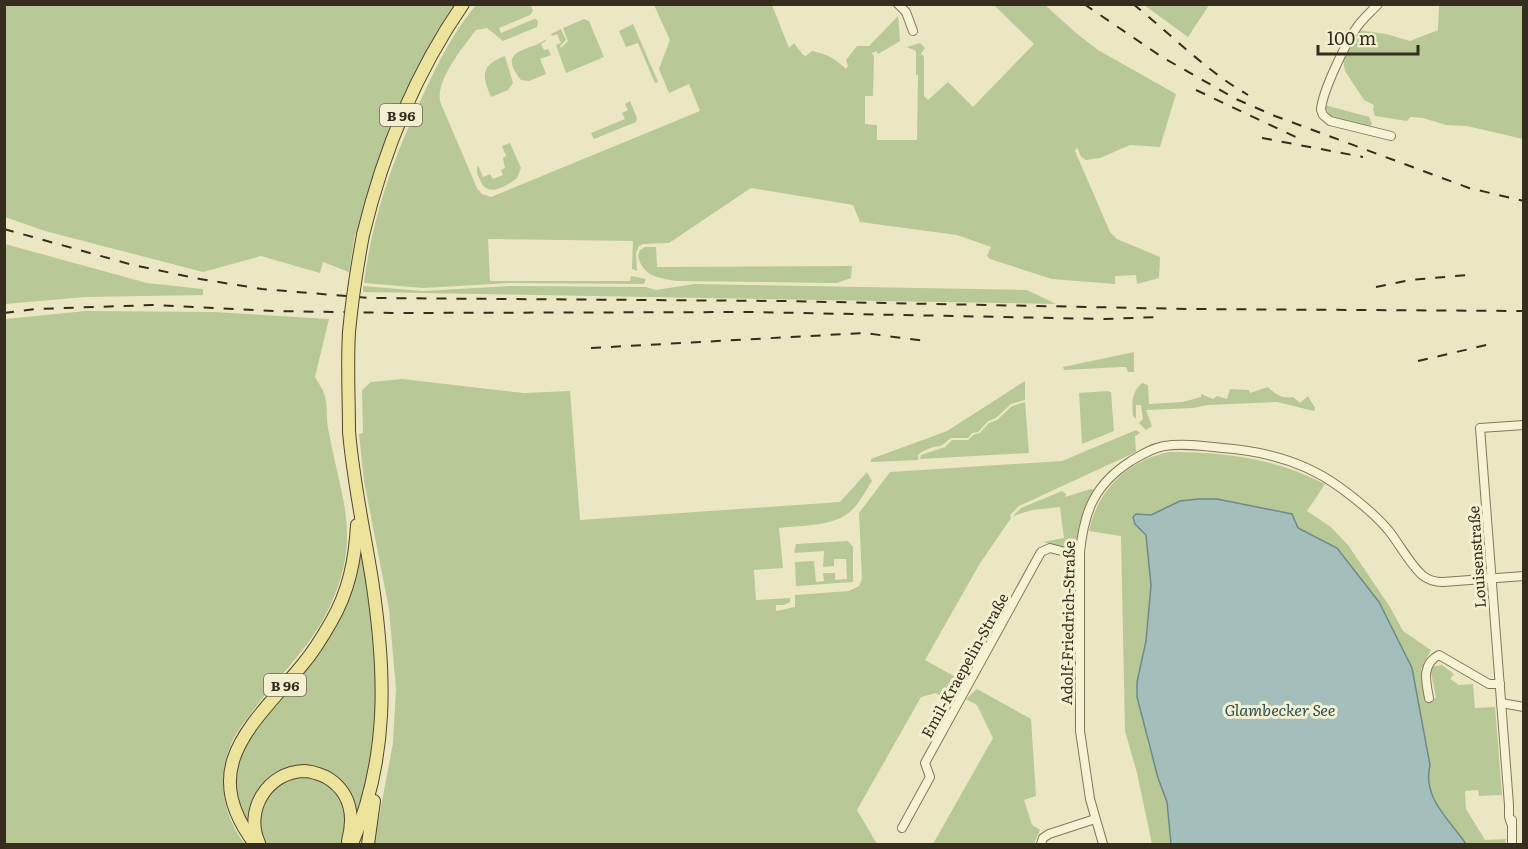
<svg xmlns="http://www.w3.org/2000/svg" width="1528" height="849" font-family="Literata,serif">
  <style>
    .green { fill: #b9c897 }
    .water { fill: #a4bebb; stroke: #6c8b89; stroke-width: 1.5 }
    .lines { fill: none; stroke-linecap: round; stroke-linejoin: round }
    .minor-casing { stroke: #84785b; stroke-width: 10 }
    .primary-casing { stroke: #52462f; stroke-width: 14 }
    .minor { stroke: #f6f3d5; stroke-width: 8 }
    .primary { stroke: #ece39c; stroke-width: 12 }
    .rail { stroke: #352d1e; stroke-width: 2; stroke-dasharray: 10 10; stroke-linecap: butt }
    .primary-bridge-casing { stroke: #52462f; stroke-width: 14; stroke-linecap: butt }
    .primary-bridge { stroke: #ece39c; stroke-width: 12 }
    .labels { text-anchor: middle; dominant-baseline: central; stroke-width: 6; stroke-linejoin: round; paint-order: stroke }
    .shield { fill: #f3f0d1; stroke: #6e6854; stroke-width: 1.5 }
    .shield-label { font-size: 14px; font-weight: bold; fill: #352d1e }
    .street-label { font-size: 15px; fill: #352d1e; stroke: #f3f0d1 }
    .water-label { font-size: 16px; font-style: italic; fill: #2e4f53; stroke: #f3f0d1 }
  </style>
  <rect width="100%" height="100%" fill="#ebe7c2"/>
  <g class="green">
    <path d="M5 5H459L432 46 358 234H355L349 272 323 262 320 273 261 256 203 272 45 231 5 217Z"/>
    <path d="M476 5H531L533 11 530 15 499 28 501 33 534 19H536L538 22 537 27 503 41 487 28 476 30C464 46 433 83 441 104L477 188 482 194 491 197 700 111 689 84 669 93 659 69 670 40 654 5H772L789 48 794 43 803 55 806 56 812 51C828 55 833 57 846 69L848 66 846 60 857 46H869L898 16 900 41 878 54 876 51 872 53 874 57 873 96H865V124L877 125V140H917L918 75H916V51L907 47 920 43 925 48 921 54 924 57V96L928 100 948 82 973 107 1034 44 994 5H1045L1076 33 1098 50 1176 94 1160 147 1130 145 1100 158 1086 160 1081 157 1077 147 1075 151 1110 232 1117 239 1160 257 1159 278 1137 284 1136 275 1115 276V284L1052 279 990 259 987 256 991 247 957 235 860 222 853 205 751 188 669 243 643 244 639 246 636 253 637 271 632 269 633 241 488 239 490 281H630L631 276 646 279 644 284 510 283 423 288 364 283C373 213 395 154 425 91 439 61 454 31 476 5Z"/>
    <path d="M1144 5H1209L1188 37Z"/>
    <path d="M1439 5H1523V139L1467 126 1446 125 1423 118 1410 117 1407 121 1375 116 1373 110 1374 105 1364 100 1345 71 1343 60 1359 30 1386 34 1410 41 1438 30Z"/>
    <path d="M584 19 589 21 604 57 566 73 556 45 561 43 557 34 552 36 551 34 561 29 566 40 560 46 561 48 568 41 563 28Z"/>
    <path d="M633 24 658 82 655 83 638 43 626 47 619 31Z"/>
    <path d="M545 40 546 41 541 44 544 50 548 49 551 55 540 59 546 74 529 81 521 80C496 49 528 52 545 40Z"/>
    <path d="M505 56 513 83 508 90 491 97C482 76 480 65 505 56Z"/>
    <path d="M630 101 637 118 636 122 594 139 591 133 625 119 622 113 628 110 625 104Z"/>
    <path d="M1325 105 1369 117 1372 124 1368 128C1351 124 1330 125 1325 105Z"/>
    <path d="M510 143 521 168 517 178C505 187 487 198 480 180 477 174 476 171 478 165L483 177 490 174 493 179 503 175 501 170 505 168 503 158 506 156 502 146Z"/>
    <path d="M5 244 147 283 203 289V295L85 297 5 304Z"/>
    <path d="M645 247H656L657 267 852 266 851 278 837 283 677 281C659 278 643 277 638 256L640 250Z"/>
    <path d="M694 284 1027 290 1056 304 363 292V286L423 291 511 286 645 287 656 290Z"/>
    <path d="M86 311 214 312 329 319 315 377C318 383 324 390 325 397 328 407 326 418 328 428 340 497 363 535 330 606 312 646 278 676 252 712 245 721 237 731 232 742 217 775 222 816 245 844H5V319Z"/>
    <path d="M1134 352V372H1128L1126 367H1121L1064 370 1063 367Z"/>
    <path d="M402 379 524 393 570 391 580 520 840 502 867 472 872 481C866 490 860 502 853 509 836 527 802 525 779 528L783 568 754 570 756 600 790 598V602L784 605H776V611L795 607V595L849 591 859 586 862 579 859 513 890 472 1062 461 1136 430 1140 433 1135 436 1136 452 1019 506 1010 515 1011 518 979 565 925 660 959 679 958 696 953 695 949 701 936 693 921 697 857 810 877 844H374L393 743 396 689 389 609 364 481 359 434 363 433 362 390 371 382Z"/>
    <path d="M1025 381V400L1011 404 996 418 988 421 978 432 972 433 968 438H951L941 446C934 446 923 450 918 455V460L871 462V459L947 431Z"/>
    <path d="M1142 383 1148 385 1149 404 1183 402 1201 397V394L1213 399 1217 396 1227 399 1230 389 1249 390 1250 393 1268 387C1275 394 1283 399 1293 397L1300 403 1308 396 1315 408 1314 411 1277 402 1208 405 1193 408 1146 410 1152 426 1146 430 1139 423 1143 419 1141 405H1136V419L1133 416C1132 402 1131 393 1142 383Z"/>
    <path d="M1108 391 1111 392 1114 431 1082 444 1079 393Z"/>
    <path d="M1025 402 1029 453 920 459 921 455 945 447 952 440H968L973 435 980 433 989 423 997 420 1012 406Z"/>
    <path d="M1169 452C1226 452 1274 458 1325 484L1307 511 1331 527 1348 545 1390 607 1403 631 1431 650 1421 669 1427 700 1436 698 1430 667 1442 665 1454 674 1450 679 1459 685 1473 684 1475 708 1495 707 1502 795 1479 796 1478 790 1465 791 1466 809 1485 840 1506 839 1505 844H1466C1449 819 1422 798 1430 765L1412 668 1379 602 1313 536 1235 502 1217 499H1198L1151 515 1139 514V526L1146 534 1151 585 1146 641 1137 682 1148 744 1167 802 1171 844H1152L1137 773 1125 731 1121 536 1089 531C1097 491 1128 460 1169 452Z"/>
    <path d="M1091 489 1095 490 1078 548 1075 550 1043 542 1064 538 1060 507 1032 510 1013 516 1021 508 1062 491 1066 494 1065 497Z"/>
    <path d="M360 539C372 609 384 681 375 751 372 775 363 800 357 823L334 778 281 773 251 829 236 805V760L249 734 328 631Z"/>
    <path d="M848 541 853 547V582L796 586 795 562 814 561 816 582 824 581 823 573H835V580L847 579 846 559H834V566L823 567 824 551 794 553 796 544Z"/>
    <path d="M977 689 1031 719 1036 796 1024 800 1032 825 1040 830 1034 844H933L993 738 977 705 966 699Z"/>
    <path d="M299 775 327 782 345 803V841L343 844H263L257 818 259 806 274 785Z"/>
  </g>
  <path class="water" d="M1198 499H1217L1292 514 1298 528 1337 548 1379 602 1412 668 1430 765C1422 798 1449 819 1466 844H1171L1167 802 1158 778 1137 697V682L1146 641 1151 585 1146 535 1135 524 1133 517 1136 514 1151 515 1180 501Z"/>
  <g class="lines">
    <defs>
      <g id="minor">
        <path d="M898 4 906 12 913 31"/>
        <path d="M1378 4C1370 13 1361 20 1355 30 1345 45 1322 92 1321 110L1323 115 1330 121 1391 136"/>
        <path d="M1429 698C1426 682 1421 664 1439 655L1489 684H1500"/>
        <path d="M1501 703 1524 707"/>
        <path d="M1512 820V844"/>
        <path d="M1511 823 1509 817V805L1480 428 1524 425"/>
        <path d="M902 828 930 777 925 763 1041 552 1050 548 1080 556"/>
        <path d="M1041 844 1043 838 1049 834 1095 819"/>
        <path d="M1103 844 1090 799 1080 731V552C1084 511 1095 484 1131 461 1141 455 1152 448 1164 446 1183 443 1204 446 1223 448 1263 451 1305 462 1338 486 1356 499 1375 514 1389 531 1400 545 1409 563 1422 575 1428 580 1435 582 1443 582L1524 576"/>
      </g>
      <g id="primary">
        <path d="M363 235C383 152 414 75 463 4"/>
        <path d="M349 431C353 481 364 530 372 580 386 672 389 757 352 844"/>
        <path d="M259 843C244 811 267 772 304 771 312 771 319 774 326 777 350 791 355 815 348 841"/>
        <path d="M255 844C195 766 255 723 303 664 314 651 323 636 331 622 349 591 355 560 357 525"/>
        <path d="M368 844 374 801"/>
      </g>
    </defs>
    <use href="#minor" class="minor-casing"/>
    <use href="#primary" class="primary-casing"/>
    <use href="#minor" class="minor"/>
    <use href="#primary" class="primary"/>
    <g class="rail">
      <path d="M1084 4 1162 57 1236 99 1275 116 1469 188 1524 201"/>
      <path d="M1133 4C1172 35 1205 70 1248 95"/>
      <path d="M1196 90 1302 140"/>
      <path d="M1262 138 1363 157"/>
      <path d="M4 229 133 265 200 279 262 289 370 298 781 301 1191 309 1524 311"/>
      <path d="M1376 287 1410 280 1468 275"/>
      <path d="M4 313 36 309 152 305 275 311 397 313 751 312 1104 319 1161 317"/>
      <path d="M591 348 864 333 926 341"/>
      <path d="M1418 361 1495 343"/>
    </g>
    <defs>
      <path id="primary-bridge" d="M349 431C349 398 347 365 349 332 352 300 357 267 363 235"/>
    </defs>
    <use href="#primary-bridge" class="primary-bridge-casing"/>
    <use href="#primary-bridge" class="primary-bridge"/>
  </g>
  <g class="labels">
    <g class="shield">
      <rect x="380" y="104" width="42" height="22" rx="4.5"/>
      <rect x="264" y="674" width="42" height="22" rx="4.5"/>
    </g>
    <g class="shield-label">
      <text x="401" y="115">B 96</text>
      <text x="285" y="685">B 96</text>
    </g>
    <g class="street-label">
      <text transform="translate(1476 557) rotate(-94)">Louisenstraße</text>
      <text transform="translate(1067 623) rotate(-89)">Adolf-Friedrich-Straße</text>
      <text transform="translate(964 665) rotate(-61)">Emil-Kraepelin-Straße</text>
    </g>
    <g class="water-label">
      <text x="1280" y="709">Glambecker See</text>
    </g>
  </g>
  <rect width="1528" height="849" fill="none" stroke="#352d1e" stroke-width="12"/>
  <path d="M1318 45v9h100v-9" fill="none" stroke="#352d1e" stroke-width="3"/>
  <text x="1327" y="45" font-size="18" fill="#352d1e" stroke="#f3f0d1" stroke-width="4.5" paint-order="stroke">100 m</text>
</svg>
